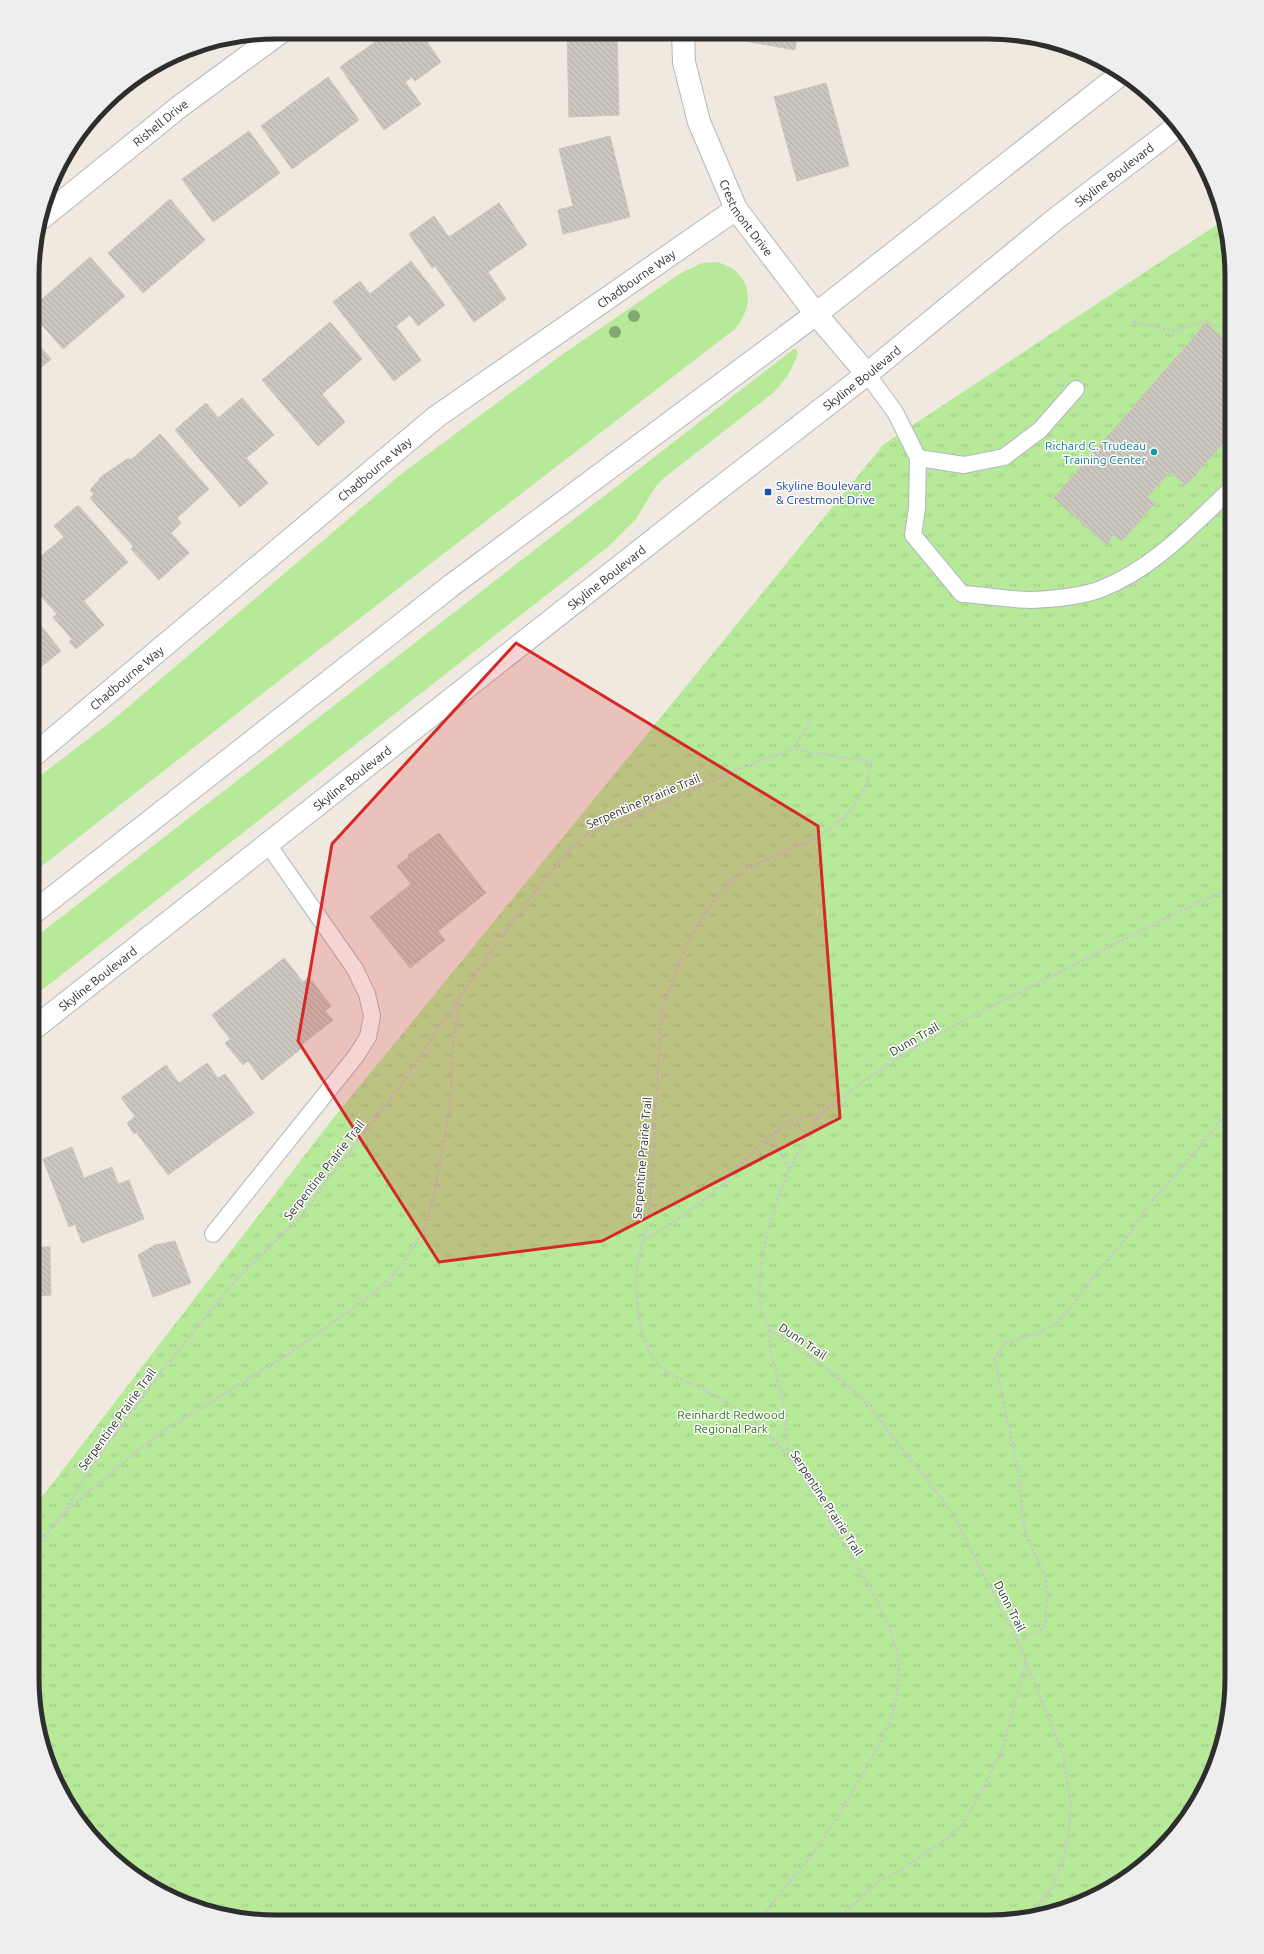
<svg xmlns="http://www.w3.org/2000/svg" width="1264" height="1954" font-family="Ubuntu,sans-serif">
  <style>
    .grass { fill: #b6ea99 }
    .park { fill: url(#park-tufts) }
    .building { fill: url(#building-back-hatch); stroke: #ccc5b9 }
    .lines { fill: none; stroke-linecap: round; stroke-linejoin: round }
    .service-casing { stroke: #b4b6c2; stroke-width: 18 }
    .minor-casing { stroke: #b4b6c2; stroke-width: 24 }
    .secondary-casing { stroke: #b4b6c2; stroke-width: 24 }
    .path { stroke: #c9c9c9; stroke-width: 2.5; stroke-dasharray: 3 2; stroke-linecap: butt }
    .service { stroke: #fff; stroke-width: 16 }
    .minor { stroke: #fff; stroke-width: 22 }
    .secondary { stroke: #fff; stroke-width: 22 }
    .tree { fill: #83a870 }
    .marked { fill: #d62828; fill-opacity: 0.2; stroke: #d62828; stroke-width: 3; stroke-linejoin: round }
    .culture-dot { fill: #0f9aa8; stroke: #fff; stroke-width: 1.5 }
    .transit-dot { fill: #1a4fb4; stroke: #fff; stroke-width: 1.5 }
    .labels { text-anchor: middle; dominant-baseline: central; stroke-width: 3; stroke-linejoin: round; paint-order: stroke }
    .street-label { font-size: 12px; fill: #2e2e2e; stroke: #fff }
    .culture-label { font-size: 12px; fill: #0d838f; stroke: #fff; text-anchor: end }
    .transit-label { font-size: 12px; fill: #164399; stroke: #fff; text-anchor: start }
    .park-label { font-size: 12px; fill: #2a7315; stroke: #fff }
    .rim { fill: none; stroke: #2e2e2e; stroke-width: 5 }
  </style>
  <defs>
    <pattern id="park-tufts" width="24" height="20" patternUnits="userSpaceOnUse"><rect width="24" height="20" fill="#b6ea99"/><path d="M3 7l-1-3M5 7V3M7 7l1-3M15 17l-1-3M17 17v-4M19 17l1-3" fill="none" stroke="#9dc984"/></pattern>
    <pattern id="building-back-hatch" width="6" height="6" patternUnits="userSpaceOnUse"><rect width="6" height="6" fill="#cbc7be"/><path d="M-1 5l2 2M0 0l6 6M5-1l2 2" fill="none" stroke="#afaba4"/></pattern>
  </defs>
  <rect width="100%" height="100%" fill="#f0e9e0"/>
  <g class="grass">
    <path d="M716 262C751 270 757 303 735 329L294 669 33 873V781L108 724 400 475 563 354 681 273 702 263Z"/>
    <path d="M795 348 798 353C793 368 785 381 773 393L664 478 656 486 636 519 609 546 33 997V939Z"/>
  </g>
  <path class="park" d="M1221 222 1232 276 1231 1694 1213 1771 1182 1826 1137 1871 1081 1903 988 1922 245 1920 183 1903 128 1872 83 1827 51 1771 32 1678V1510L331 1121 884 444Z"/>
  <g class="building">
    <path d="M389 32H420L441 62 415 81 412 77 405 82 421 104 384 130 340 67Z"/>
    <path d="M617 33 619 115 569 117 567 34Z"/>
    <path d="M747 33H798L795 50 745 41Z"/>
    <path d="M328 77 359 120 292 169 261 126Z"/>
    <path d="M826 83 849 166 797 181 774 97Z"/>
    <path d="M249 131 280 173 213 222 182 179Z"/>
    <path d="M610 136 630 217 563 234 558 210 573 206 559 149Z"/>
    <path d="M170 199 205 240 143 293 108 253Z"/>
    <path d="M499 203 527 245 488 272 506 299 474 322 435 266 432 268 409 234 434 216 449 237Z"/>
    <path d="M90 257 125 296 63 349 34 316V306Z"/>
    <path d="M411 261 445 305 418 326 410 315 396 326 421 360 394 381 333 302 360 281 370 294Z"/>
    <path d="M330 322 362 359 322 394 345 422 318 446 262 380Z"/>
    <path d="M1206 323 1232 346V433L1186 485 1170 472 1147 497 1155 503 1122 541 1114 535 1106 545 1054 498Z"/>
    <path d="M34 339 51 359 34 374Z"/>
    <path d="M242 398 274 435 246 458 268 483 240 507 175 430 206 403 218 418Z"/>
    <path d="M160 434 209 489 177 518 181 523 171 533 189 553 159 580 131 549 133 546 90 498 94 494 90 490 102 476 127 459H132Z"/>
    <path d="M78 505 128 562 84 601 104 625 76 649 69 642 72 639 53 617 57 614 34 588V562L64 537 54 526Z"/>
    <path d="M34 617 61 651 33 673Z"/>
    <path d="M439 833 486 893 438 931 445 940 410 968 370 917 411 884 397 866 409 857 408 855Z"/>
    <path d="M284 958 303 982 309 977 331 1006 325 1011 333 1020 300 1046 302 1048 262 1080 248 1061 243 1065 225 1043 230 1039 212 1015Z"/>
    <path d="M207 1063 218 1078 225 1074 254 1113 168 1175 136 1132 134 1134 127 1123 135 1116 121 1098 166 1065 179 1083Z"/>
    <path d="M72 1147 84 1178 112 1167 118 1184 129 1180 144 1219 82 1243 75 1224 69 1227 43 1159Z"/>
    <path d="M175 1241 191 1283 153 1297 138 1255 155 1245Z"/>
    <path d="M33 1247H50L51 1295 33 1296Z"/>
  </g>
  <g class="lines">
    <defs>
      <g id="service">
        <path d="M867 374 895 412 918 458 917 508 913 535 962 594C985 595 1009 600 1032 600 1054 599 1080 597 1101 589 1153 569 1192 526 1232 488"/>
        <path d="M918 458 964 465 1004 457 1040 430 1076 389"/>
        <path d="M213 1234 356 1056 368 1037 372 1016 367 994 355 969 267 843"/>
      </g>
      <g id="minor">
        <path id="s1" d="M683 33 684 62 699 122 736 209 816 314 867 374"/>
        <path id="s2" d="M42 218 179 107 281 32"/>
        <path id="s3" d="M33 756 436 417 736 209"/>
      </g>
      <g id="secondary">
        <path d="M33 913 452 585 816 314 1121 74"/>
        <path id="s4" d="M33 1029 694 508 867 374 1058 217 1179 125"/>
      </g>
    </defs>
    <use href="#service" class="service-casing"/>
    <use href="#minor" class="minor-casing"/>
    <use href="#secondary" class="secondary-casing"/>
    <g class="path">
      <path d="M1133 322 1175 331 1205 320 1232 333"/>
      <path d="M765 1142 777 1146 789 1170"/>
      <path d="M643 1240C669 1226 694 1209 716 1190 740 1168 766 1132 796 1120 804 1117 812 1116 820 1115"/>
      <path d="M770 1330V1351L784 1404 788 1457"/>
      <path d="M61 1516 121 1464 165 1430 290 1353 374 1293 403 1264 423 1231 433 1200 450 1105 453 1047 459 1000"/>
      <path d="M32 1553 60 1518 107 1444 161 1372 235 1281 299 1218 397 1090 482 964 530 898 567 852 589 833 622 822 740 768 793 749 813 717"/>
      <path d="M1017 1641 1038 1632 1045 1626 1047 1595 1045 1577 1028 1539 1023 1521 1018 1468 1005 1410 995 1359 1000 1350 1007 1342 1038 1333 1055 1324 1070 1309 1093 1277 1128 1236 1147 1207 1188 1161 1232 1106"/>
      <path d="M1031 1913 1050 1891 1062 1865 1068 1835 1071 1806 1063 1753 1017 1641 952 1512 864 1400 826 1368 770 1330 761 1311 759 1293 761 1265 766 1238 775 1206 789 1170 804 1142 820 1115 858 1085 891 1062 961 1022 1178 912 1232 887"/>
      <path d="M760 1921C775 1896 795 1877 812 1854 827 1835 839 1813 852 1792 876 1751 904 1710 898 1659 893 1625 865 1579 847 1549 822 1508 798 1461 762 1428 745 1413 725 1400 704 1390 684 1380 660 1374 649 1351 639 1332 634 1290 637 1268 640 1249 647 1230 649 1211 651 1192 652 1172 653 1153 656 1105 659 1057 662 1010 676 966 698 911 733 880 756 860 784 853 811 840 835 830 858 807 867 782 869 776 870 768 871 762L793 749"/>
      <path d="M834 1922 877 1883 901 1870 949 1837 962 1824 977 1800 1003 1748 1026 1661"/>
    </g>
    <use href="#service" class="service"/>
    <use href="#minor" class="minor"/>
    <use href="#secondary" class="secondary"/>
  </g>
  <g class="tree">
    <circle cx="634" cy="316" r="6"/>
    <circle cx="615" cy="332" r="6"/>
  </g>
  <path class="marked" d="M516 643 818 826 840 1118 602 1241 439 1262 298 1041 332 844Z"/>
  <circle class="culture-dot" cx="1154" cy="452" r="4"/>
  <rect class="transit-dot" x="764" y="488" width="8" height="8" rx="2"/>
  <g class="labels">
    <g class="street-label">
      <text stroke="none"><textPath href="#s2" startOffset="152">Rishell Drive</textPath></text>
      <text stroke="none"><textPath href="#s4" startOffset="1378">Skyline Boulevard</textPath></text>
      <text stroke="none"><textPath href="#s1" startOffset="198">Crestmont Drive</textPath></text>
      <text stroke="none"><textPath href="#s3" startOffset="770">Chadbourne Way</textPath></text>
      <text stroke="none"><textPath href="#s4" startOffset="1054">Skyline Boulevard</textPath></text>
      <text stroke="none"><textPath href="#s3" startOffset="446">Chadbourne Way</textPath></text>
      <text stroke="none"><textPath href="#s4" startOffset="730">Skyline Boulevard</textPath></text>
      <text stroke="none"><textPath href="#s3" startOffset="122">Chadbourne Way</textPath></text>
      <text stroke="none"><textPath href="#s4" startOffset="406">Skyline Boulevard</textPath></text>
      <text transform="translate(643 801) rotate(-23)">Serpentine Prairie Trail</text>
      <text stroke="none"><textPath href="#s4" startOffset="82">Skyline Boulevard</textPath></text>
      <text transform="translate(914 1039) rotate(-30)">Dunn Trail</text>
      <text transform="translate(642 1158) rotate(-85)">Serpentine Prairie Trail</text>
      <text transform="translate(324 1170) rotate(-52)">Serpentine Prairie Trail</text>
      <text transform="translate(803 1341) rotate(34)">Dunn Trail</text>
      <text transform="translate(117 1419) rotate(-54)">Serpentine Prairie Trail</text>
      <text transform="translate(827 1503) rotate(57)">Serpentine Prairie Trail</text>
      <text transform="translate(1010 1606) rotate(63)">Dunn Trail</text>
    </g>
    <g class="culture-label">
      <text x="1146" y="445">Richard C. Trudeau<tspan x="1146" dy="14">Training Center</tspan></text>
    </g>
    <g class="transit-label">
      <text x="776" y="485">Skyline Boulevard<tspan x="776" dy="14">&amp; Crestmont Drive</tspan></text>
    </g>
    <g class="park-label">
      <text x="731" y="1414">Reinhardt Redwood<tspan x="731" dy="14">Regional Park</tspan></text>
    </g>
  </g>
  <path d="M0 0H1264V1954H0ZM276 39H988A237 237 0 0 1 1225 276V1678A237 237 0 0 1 988 1915H276A237 237 0 0 1 39 1678V276A237 237 0 0 1 276 39Z" fill="#eee" fill-rule="evenodd"/>
  <path class="rim" d="M276 39H988A237 237 0 0 1 1225 276V1678A237 237 0 0 1 988 1915H276A237 237 0 0 1 39 1678V276A237 237 0 0 1 276 39Z"/>
</svg>
